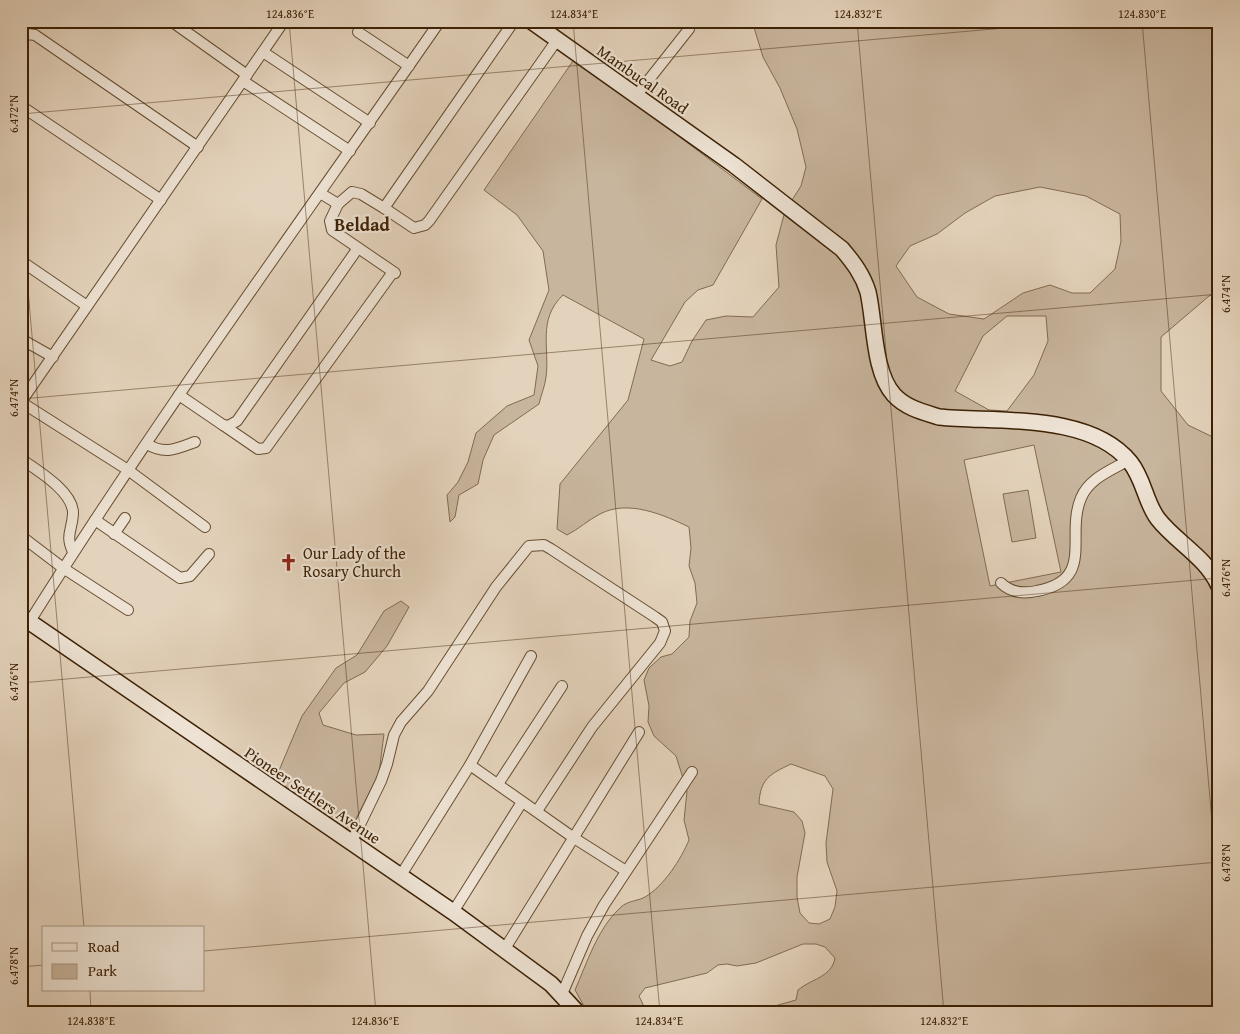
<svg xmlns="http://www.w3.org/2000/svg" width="1240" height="1034" font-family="'Gentium Book Plus',serif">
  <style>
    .green { fill: #c8b59d; stroke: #826b50; fill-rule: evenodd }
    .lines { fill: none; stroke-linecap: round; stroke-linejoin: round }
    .street-casing { stroke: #674e32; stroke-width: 12 }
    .secondary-casing { stroke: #3d2104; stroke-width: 18 }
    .street { stroke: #ede2d3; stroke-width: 10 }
    .secondary { stroke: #ede2d3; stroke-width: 15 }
    .ticks { fill: none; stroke: #3d2104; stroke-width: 1; stroke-opacity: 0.45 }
    .labels { text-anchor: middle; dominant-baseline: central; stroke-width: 4.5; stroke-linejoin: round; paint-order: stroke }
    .street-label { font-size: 16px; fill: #3d2104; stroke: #ede2d3 }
    .poi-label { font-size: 16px; fill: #3d2104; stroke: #ede2d3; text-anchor: start }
    .neighbourhood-label { font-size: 18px; font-weight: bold; fill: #3d2104; stroke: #ede2d3 }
    .neatline { fill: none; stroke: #3d2104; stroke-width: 2 }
    .ticks-label { font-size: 12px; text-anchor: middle; fill: #3d2104 }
  </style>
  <rect width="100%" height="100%" fill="#e4d3bc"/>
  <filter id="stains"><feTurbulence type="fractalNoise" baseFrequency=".004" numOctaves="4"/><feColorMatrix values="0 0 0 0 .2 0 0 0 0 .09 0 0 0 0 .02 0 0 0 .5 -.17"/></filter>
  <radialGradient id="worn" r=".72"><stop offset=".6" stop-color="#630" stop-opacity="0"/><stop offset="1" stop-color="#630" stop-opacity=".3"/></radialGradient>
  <g class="green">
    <path d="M752 21H1219V292L1209 296 1161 337V391L1188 425 1219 440V640L1214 682 1219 698V1013H750L796 1000 798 990C811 979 832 977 835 958L825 947 816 944H803L756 963 737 966 727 964 718 965 707 973 645 988 639 996 647 1013H588L575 990C587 963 598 927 621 907 627 901 638 901 645 897 664 886 681 859 689 840L684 820 687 791 676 756 654 736 648 722 649 706 644 680 649 668 661 657 672 654 689 637 690 621 697 603 695 583 689 566 691 548 689 527C664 515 628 499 600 514 588 520 579 529 567 535L557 529 560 484 628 400 644 339 563 295C537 320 550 348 546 377 545 386 541 395 539 404L494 435 483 460 478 484 459 495 455 517 450 522 447 495 458 482 468 462 476 433 507 406 534 395 538 366 529 340 549 290 543 251 517 215 484 190 575 58 762 199 713 285 698 290 685 302 651 360 670 366 682 362 692 341 706 320 726 316 753 317 779 287 776 245 785 211 801 186 806 167 797 129 780 88 763 57ZM1040 187 1086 196 1120 214 1121 241 1115 269 1090 293H1072L1050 285 1023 293 984 319 949 314 917 297 896 266 910 246 937 234 965 213 995 196ZM1007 316H1046L1048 341 1034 375 1007 411 989 410 955 391 983 336ZM1034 445 1061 572 990 586 964 460ZM791 764 825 776 833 789 826 843 827 862 837 891 835 907 830 919 819 924 809 923 800 913 797 897V877L805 833 802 821 794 812 759 804C760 779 770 774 791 764Z"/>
    <path d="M1028 490 1036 538 1012 542 1003 494Z"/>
    <path d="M401 601 409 607 387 646 365 672 344 683 319 713 323 725 356 735 384 734 379 773 350 831 275 780 302 716 336 668 357 655 384 611Z"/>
  </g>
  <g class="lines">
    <defs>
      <g id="street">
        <path d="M171 21 247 75"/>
        <path d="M358 32 409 66"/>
        <path d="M21 40 28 34 35 35 198 147"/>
        <path d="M263 52 370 123"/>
        <path d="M243 81 350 151"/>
        <path d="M636 96 689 29"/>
        <path d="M21 106 161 200"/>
        <path d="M320 193 338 204 352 192 361 194 384 208 514 21"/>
        <path d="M338 204 330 221 332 230 395 273"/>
        <path d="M384 208 414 228 425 225 429 221 557 40"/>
        <path d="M21 261 87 306"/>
        <path d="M21 339 53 357"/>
        <path d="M179 395 223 425 228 426 237 421 358 248"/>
        <path d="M21 402 284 21"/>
        <path d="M21 402 128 470 205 527"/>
        <path d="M223 425 258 449 266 448 393 272"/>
        <path d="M147 444C165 455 176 449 195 442"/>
        <path d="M21 459C37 470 74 492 73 514 72 531 65 535 73 552"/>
        <path d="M95 520 180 578 190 576 209 554"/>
        <path d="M114 534 125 518"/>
        <path d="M21 536 63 568 128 610"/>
        <path d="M1001 583C1011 593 1023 594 1037 591 1096 580 1065 536 1081 498 1089 478 1112 470 1129 460"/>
        <path d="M30 621C159 416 302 220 440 21"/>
        <path d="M470 765 574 838 626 871"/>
        <path d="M498 784 562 686"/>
        <path d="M352 841 381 781 387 764 394 735 401 722 428 691 496 587 529 546 544 545 551 549 655 617 662 622 665 631 660 643 592 727 537 811"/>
        <path d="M401 875 470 765 531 656"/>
        <path d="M453 912 522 802"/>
        <path d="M504 950 639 732"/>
        <path d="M562 994 587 936 604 905 692 772"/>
      </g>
      <g id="secondary">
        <path d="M531 21 734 165 842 249C853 262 863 275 868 292 875 322 873 372 894 395 906 408 923 412 939 417 997 423 1089 412 1130 462 1144 479 1145 502 1158 519 1177 543 1206 557 1219 586"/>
        <path d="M21 616 453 912 551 984 578 1013"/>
      </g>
    </defs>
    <use href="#street" class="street-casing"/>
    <use href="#secondary" class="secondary-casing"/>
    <use href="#street" class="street"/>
    <use href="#secondary" class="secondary"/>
  </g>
  <path class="ticks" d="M289 21 376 1013M573 21 660 1013M857 21 944 1013M1142 21 1219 902M21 114 1085 21M21 210 84 928M21 399 1219 294M21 683 1219 578M204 951 1219 862M21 967 44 965M90 990 91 1013"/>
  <defs>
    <symbol id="church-bare" viewBox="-9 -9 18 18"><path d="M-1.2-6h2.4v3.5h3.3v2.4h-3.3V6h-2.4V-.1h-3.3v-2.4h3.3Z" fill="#8f2418" stroke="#ede2d3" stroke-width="2.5" paint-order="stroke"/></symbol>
  </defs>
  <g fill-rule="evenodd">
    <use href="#church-bare" x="276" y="550" width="25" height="25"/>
  </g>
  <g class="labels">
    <g class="street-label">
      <text transform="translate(643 79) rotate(35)">Mambucal Road</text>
      <text transform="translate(313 795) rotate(34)">Pioneer Settlers Avenue</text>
    </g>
    <g class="poi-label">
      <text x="303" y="553">Our Lady of the<tspan x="303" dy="18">Rosary Church</tspan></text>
    </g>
    <g class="neighbourhood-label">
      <text x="362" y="224">Beldad</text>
    </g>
  </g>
  <rect width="1240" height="1034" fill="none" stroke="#e4d3bc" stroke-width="55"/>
  <rect x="42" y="926" width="162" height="65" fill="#ede2d3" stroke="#a79580"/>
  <rect x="52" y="943" width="25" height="8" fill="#ede2d3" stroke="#a79580"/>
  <text x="88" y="952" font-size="15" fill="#3d2104">Road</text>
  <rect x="52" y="964" width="25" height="15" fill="#c8b59d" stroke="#a79580"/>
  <text x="88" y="976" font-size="15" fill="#3d2104">Park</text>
  <rect x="28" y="28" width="1184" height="978" class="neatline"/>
  <g class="ticks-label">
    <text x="290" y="18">124.836°E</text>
    <text x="574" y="18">124.834°E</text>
    <text x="858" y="18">124.832°E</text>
    <text x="1142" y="18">124.830°E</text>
    <text transform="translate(14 114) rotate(-90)" y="4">6.472°N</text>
    <text transform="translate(1226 294) rotate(-90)" y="4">6.474°N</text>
    <text transform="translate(14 398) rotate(-90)" y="4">6.474°N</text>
    <text transform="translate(1226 578) rotate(-90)" y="4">6.476°N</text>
    <text transform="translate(14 682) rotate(-90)" y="4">6.476°N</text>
    <text transform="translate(1226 863) rotate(-90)" y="4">6.478°N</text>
    <text transform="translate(14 966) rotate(-90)" y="4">6.478°N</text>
    <text x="91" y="1025">124.838°E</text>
    <text x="375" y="1025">124.836°E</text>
    <text x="659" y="1025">124.834°E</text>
    <text x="944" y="1025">124.832°E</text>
  </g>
  <rect width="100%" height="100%" filter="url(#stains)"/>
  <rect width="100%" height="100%" fill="url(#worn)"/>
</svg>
